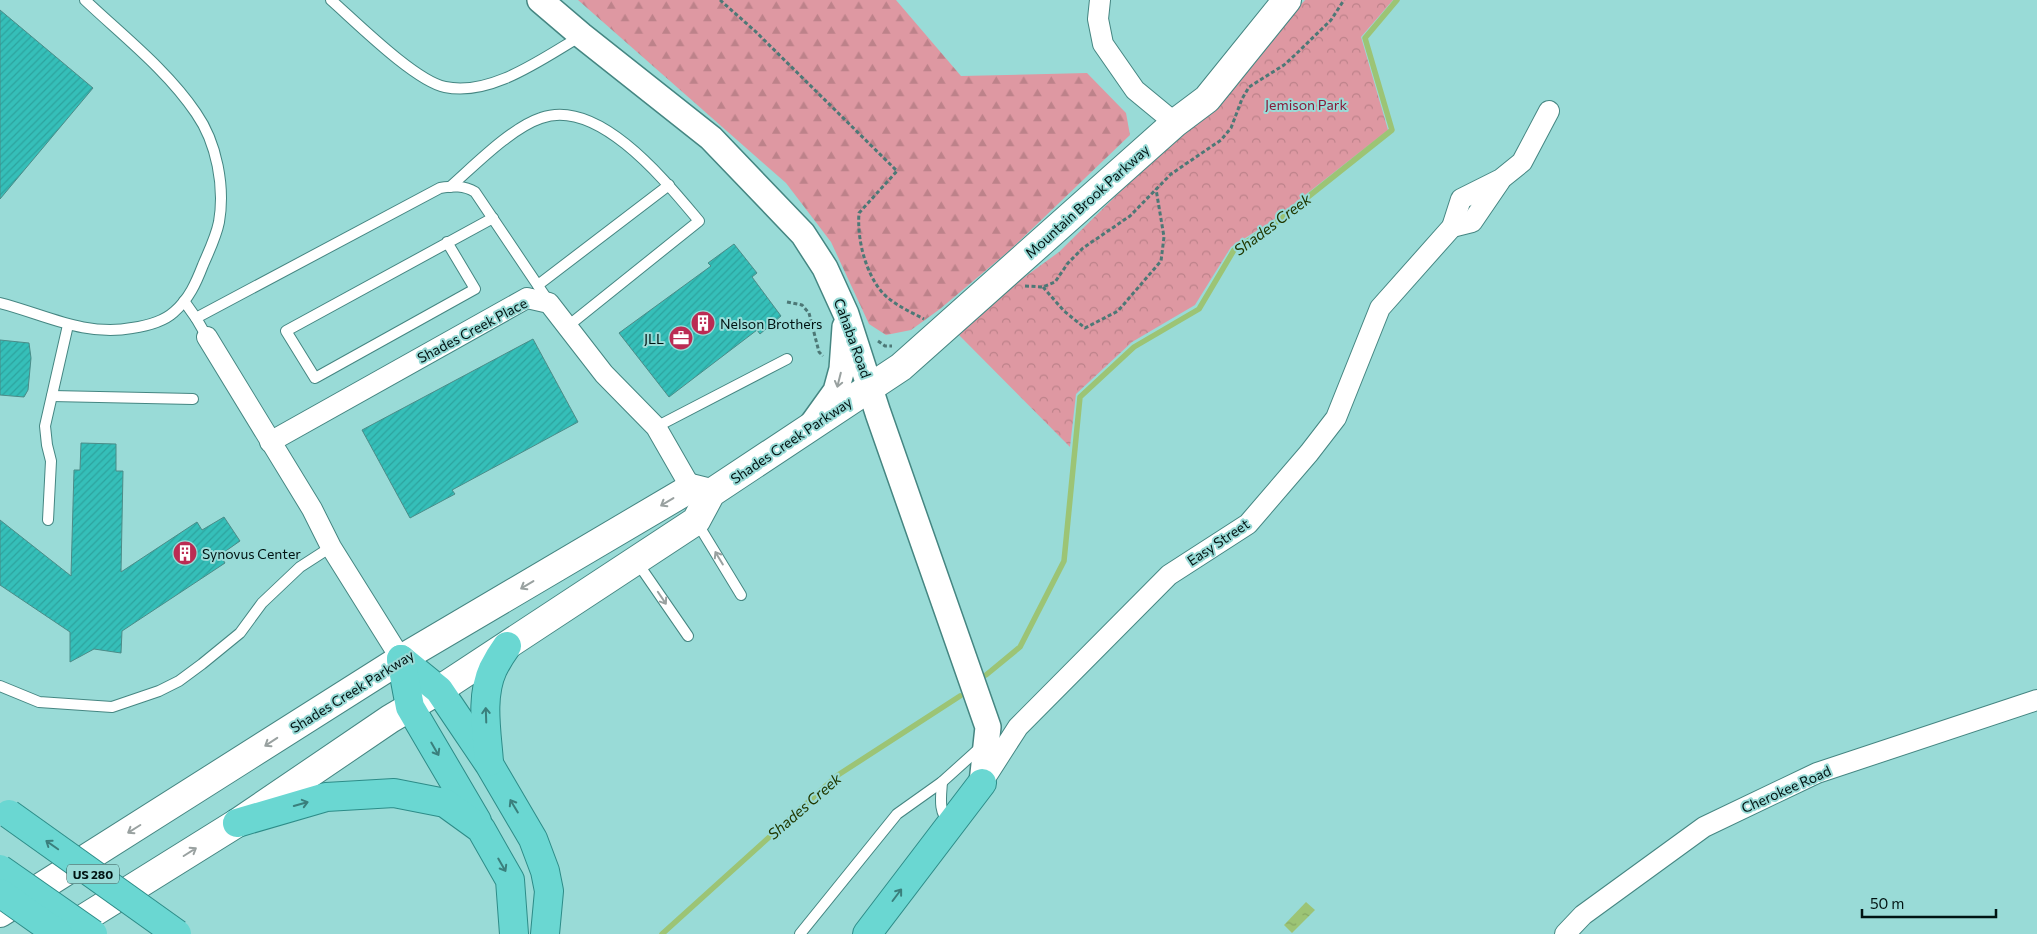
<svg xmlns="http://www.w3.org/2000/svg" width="2037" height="934" font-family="Commissioner,sans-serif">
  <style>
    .forest { fill: url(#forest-firs) }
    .park { fill: url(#park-crowns) }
    .water { fill: url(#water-ripples) }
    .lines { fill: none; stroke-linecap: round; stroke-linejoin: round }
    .stream { stroke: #9cc475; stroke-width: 5.5 }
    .building { fill: url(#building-hatch); stroke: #4b8c88 }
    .service-casing { stroke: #458682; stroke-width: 12 }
    .minor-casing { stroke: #458682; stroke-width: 22 }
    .tertiary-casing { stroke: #458682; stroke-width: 28 }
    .secondary-casing { stroke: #458682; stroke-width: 30 }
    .trunk-casing { stroke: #2d8c88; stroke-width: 30 }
    .path { stroke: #4d7876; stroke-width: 3; stroke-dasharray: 4 2.5; stroke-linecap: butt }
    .service { stroke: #fff; stroke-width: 10 }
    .minor { stroke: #fff; stroke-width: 20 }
    .tertiary { stroke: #fff; stroke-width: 25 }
    .secondary { stroke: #fff; stroke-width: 28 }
    .trunk { stroke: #6ad7d2; stroke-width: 28 }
    .trunk-bridge-casing { stroke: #2d8c88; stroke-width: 30; stroke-linecap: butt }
    .trunk-bridge { stroke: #6ad7d2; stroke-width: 28 }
    .oneway { stroke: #99a1a0 }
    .oneway2 { stroke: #3a7f7c }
    .labels { text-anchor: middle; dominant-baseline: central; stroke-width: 4; stroke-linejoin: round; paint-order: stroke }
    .shield { fill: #99dbd7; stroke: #2e4f4d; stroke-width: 1 }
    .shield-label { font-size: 12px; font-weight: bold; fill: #001312 }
    .park-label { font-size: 14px; fill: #881a39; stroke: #99dbd7 }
    .street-label { font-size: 14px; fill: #001312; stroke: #99dbd7 }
    .poi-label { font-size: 14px; fill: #001312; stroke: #99dbd7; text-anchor: start }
    .water-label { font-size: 15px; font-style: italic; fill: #203800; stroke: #99dbd7 }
  </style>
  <defs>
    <pattern id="forest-firs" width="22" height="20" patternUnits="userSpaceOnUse" patternTransform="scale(1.25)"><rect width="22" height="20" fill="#de98a2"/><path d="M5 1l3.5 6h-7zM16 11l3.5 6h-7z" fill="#bd828a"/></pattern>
    <pattern id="park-crowns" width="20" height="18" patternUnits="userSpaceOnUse" patternTransform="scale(1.25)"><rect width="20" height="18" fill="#de98a2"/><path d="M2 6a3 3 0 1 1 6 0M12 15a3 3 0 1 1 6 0" fill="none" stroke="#bd828a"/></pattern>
    <pattern id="water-ripples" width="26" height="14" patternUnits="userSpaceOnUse" patternTransform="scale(1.25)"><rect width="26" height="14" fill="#9cc475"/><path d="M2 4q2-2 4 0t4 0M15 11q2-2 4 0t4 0" fill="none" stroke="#85a864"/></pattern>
    <pattern id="building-hatch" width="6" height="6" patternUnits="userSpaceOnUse" patternTransform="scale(1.25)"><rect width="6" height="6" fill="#35bfb9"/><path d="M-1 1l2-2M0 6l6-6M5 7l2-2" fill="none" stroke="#2da39e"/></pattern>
  </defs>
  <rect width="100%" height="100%" fill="#99dbd7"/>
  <path class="forest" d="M578 0H896L961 76 1087 73 1126 113 1130 135 1010 250 940 309 911 330 886 335 869 324 831 242 786 183Z"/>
  <path class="park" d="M1305 0H1393L1361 37 1388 130 1272 221 1231 247 1195 305 1132 342 1076 394 1070 447 953 329 1059 252 1214 99Z"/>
  <path class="water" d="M1306 902 1315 910 1292 933 1284 925Z"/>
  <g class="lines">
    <g class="stream">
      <path d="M986 675 1020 647 1064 561 1080 397 1134 347 1199 309 1234 250 1274 224 1392 130 1365 38 1397 0"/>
      <path d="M662 934 838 775 960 696"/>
    </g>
  </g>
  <g class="building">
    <path d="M0 10 93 88 0 199Z"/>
    <path d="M734 244 757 273 752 277 781 316 760 334 757 330 669 397 619 333 711 266 708 263Z"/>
    <path d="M533 339 578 422 452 490 455 494 410 518 362 430Z"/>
    <path d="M0 340 29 343 31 358 28 390 24 397 0 395Z"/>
    <path d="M81 443 116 444V471H123L121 572 197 522 202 530 224 517 240 541 220 555 225 563 122 631 121 653 94 649 70 662V632L0 585V520L71 576 74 470H80Z"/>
  </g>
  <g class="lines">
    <defs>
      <g id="service">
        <path d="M331 0C356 22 415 81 445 87 491 97 543 58 581 36"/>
        <path d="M450 187C475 165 511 128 541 118 599 97 667 183 699 221L568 326"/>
        <path d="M447 242 475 289 315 378 286 331 493 218"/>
        <path d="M538 285 669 185"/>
        <path d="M184 301 196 318"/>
        <path d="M0 303C44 314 85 337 132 328 146 326 163 322 174 312 189 299 196 283 203 265 209 251 216 237 219 222 225 187 217 143 196 113 167 70 123 36 85 0"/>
        <path d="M207 337 196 318 440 188C453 186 464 185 475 192L549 302"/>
        <path d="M52 396 193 399"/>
        <path d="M656 427 787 359"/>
        <path d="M48 520 51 461 47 445 45 426 68 325"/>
        <path d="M696 521 741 595"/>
        <path d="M637 562 688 636"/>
        <path d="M0 686 39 702 112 707 159 691 179 681 202 664 240 633 262 603 300 567 331 547"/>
        <path d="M942 782C941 797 938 813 950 823"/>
        <path d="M800 934 897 814 942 782 982 746"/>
      </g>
      <g id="minor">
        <path d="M1100 0 1098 19 1103 44 1135 90 1175 123"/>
        <path d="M1452 227 1472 222 1500 181"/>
        <path d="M207 337 312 509 331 547 401 659"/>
        <path d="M270 442 527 298 549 303 604 374 656 427 691 488"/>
        <path d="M982 783 1018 727 1169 575 1248 524 1309 453 1336 418 1380 308 1452 227 1461 199 1501 179 1522 162 1549 111"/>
        <path d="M1565 934 1583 915 1704 827 1817 773 2037 700"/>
      </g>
      <g id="tertiary">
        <path d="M540 0 581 35 711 138 803 234 825 268 846 314 878 413 988 727 982 783"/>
        <path d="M813 423 836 391 842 369 845 327"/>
      </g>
      <g id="secondary">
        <path d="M0 913 401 659 691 488 711 493"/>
        <path d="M59 934 237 823 390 719 439 690 696 521 711 493 901 367 1175 123 1207 99 1287 0"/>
      </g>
      <g id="trunk">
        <path d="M401 659 439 690 489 764 533 839 545 871 549 891 545 934"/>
        <path d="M401 659 410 707 477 821"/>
        <path d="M489 762C487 733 480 697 493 669 497 661 502 653 507 646"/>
        <path d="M237 823 326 797 394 793 445 803 481 829 510 880 514 934"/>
        <path d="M867 934 982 783"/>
      </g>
    </defs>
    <use href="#service" class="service-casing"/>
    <use href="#minor" class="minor-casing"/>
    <use href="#tertiary" class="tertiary-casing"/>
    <use href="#secondary" class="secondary-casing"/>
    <use href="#trunk" class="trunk-casing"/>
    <g class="path">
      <path d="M720 0 755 31 897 171 859 213C857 239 865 271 881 291 892 304 909 311 924 319"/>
      <path d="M1025 286 1043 287 1055 282 1068 263 1083 248 1130 216 1171 174 1221 140 1231 128 1242 99 1249 87 1284 65 1295 55 1331 20 1344 0"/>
      <path d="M1043 287 1064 311 1085 328 1118 311 1161 261 1164 237 1156 189"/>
      <path d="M787 302 802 305 809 313 819 352 823 356"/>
      <path d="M878 341 885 346H892"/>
    </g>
    <use href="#service" class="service"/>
    <use href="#minor" class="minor"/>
    <use href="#tertiary" class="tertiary"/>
    <use href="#secondary" class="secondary"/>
    <use href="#trunk" class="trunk"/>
    <defs>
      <g id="trunk-bridge">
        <path d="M9 814 177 934"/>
        <path d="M0 869 93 934"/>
        <path d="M0 893 58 934"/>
      </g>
    </defs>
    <use href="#trunk-bridge" class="trunk-bridge-casing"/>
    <use href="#trunk-bridge" class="trunk-bridge"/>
  </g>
  <defs><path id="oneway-shaft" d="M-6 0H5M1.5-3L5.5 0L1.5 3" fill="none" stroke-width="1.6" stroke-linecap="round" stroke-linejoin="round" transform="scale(1.25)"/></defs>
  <g class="oneway">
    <use href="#oneway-shaft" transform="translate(839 380) rotate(104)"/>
    <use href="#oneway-shaft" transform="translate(667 502) rotate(149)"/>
    <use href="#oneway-shaft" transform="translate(719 558) rotate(-121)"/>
    <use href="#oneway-shaft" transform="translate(527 585) rotate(149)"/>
    <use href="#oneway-shaft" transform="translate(662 598) rotate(56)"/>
    <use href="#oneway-shaft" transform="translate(271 742) rotate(147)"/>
    <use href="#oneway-shaft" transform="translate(134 829) rotate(148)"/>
    <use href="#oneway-shaft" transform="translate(190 852) rotate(-32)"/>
  </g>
  <g class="oneway2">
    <use href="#oneway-shaft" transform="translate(486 715) rotate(-92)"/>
    <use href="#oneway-shaft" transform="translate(435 749) rotate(60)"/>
    <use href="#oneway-shaft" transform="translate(301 804) rotate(-16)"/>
    <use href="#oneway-shaft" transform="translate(514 806) rotate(-121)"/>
    <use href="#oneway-shaft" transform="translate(52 845) rotate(-145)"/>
    <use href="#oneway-shaft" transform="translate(502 865) rotate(60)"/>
    <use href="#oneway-shaft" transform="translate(897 895) rotate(-53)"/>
  </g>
  <defs>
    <symbol id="building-disc" viewBox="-11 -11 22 22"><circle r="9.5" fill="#bb2b53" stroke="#99dbd7"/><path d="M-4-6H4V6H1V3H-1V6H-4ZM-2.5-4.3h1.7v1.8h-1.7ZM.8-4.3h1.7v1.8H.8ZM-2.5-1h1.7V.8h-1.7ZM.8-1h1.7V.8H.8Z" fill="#fff"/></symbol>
    <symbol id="office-disc" viewBox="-11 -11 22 22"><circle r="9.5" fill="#bb2b53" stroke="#99dbd7"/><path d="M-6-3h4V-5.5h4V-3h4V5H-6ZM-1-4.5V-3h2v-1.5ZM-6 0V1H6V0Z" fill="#fff"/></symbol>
  </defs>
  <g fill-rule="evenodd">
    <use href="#building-disc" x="689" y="309" width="28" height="28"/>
    <use href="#office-disc" x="667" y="324" width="28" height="28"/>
    <use href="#building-disc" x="171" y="539" width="28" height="28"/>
  </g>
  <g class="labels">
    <rect class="shield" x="67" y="864.5" width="52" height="19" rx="4"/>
    <g class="shield-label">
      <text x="93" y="874">US 280</text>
    </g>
    <g class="park-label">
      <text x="1306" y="104">Jemison Park</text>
    </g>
    <g class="street-label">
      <text transform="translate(1087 201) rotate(-42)">Mountain Brook Parkway</text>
      <text transform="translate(472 330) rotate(-28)">Shades Creek Place</text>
      <text transform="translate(853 338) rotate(70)">Cahaba Road</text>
      <text transform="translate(791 440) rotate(-34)">Shades Creek Parkway</text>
      <text transform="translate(1218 542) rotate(-34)">Easy Street</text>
      <text transform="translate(352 691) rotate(-32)">Shades Creek Parkway</text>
      <text transform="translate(1786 789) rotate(-24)">Cherokee Road</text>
    </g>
    <g class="poi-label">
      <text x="720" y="323">Nelson Brothers</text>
      <text x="664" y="338" text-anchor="end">JLL</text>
      <text x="202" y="553">Synovus Center</text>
    </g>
    <g class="water-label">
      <text transform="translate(1272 224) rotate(-37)">Shades Creek</text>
      <text transform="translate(804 806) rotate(-41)">Shades Creek</text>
    </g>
  </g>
  <path d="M1862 909v8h134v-8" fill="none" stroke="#001312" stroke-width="2.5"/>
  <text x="1870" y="909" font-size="15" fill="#001312" stroke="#99dbd7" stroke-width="4" paint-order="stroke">50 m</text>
</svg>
